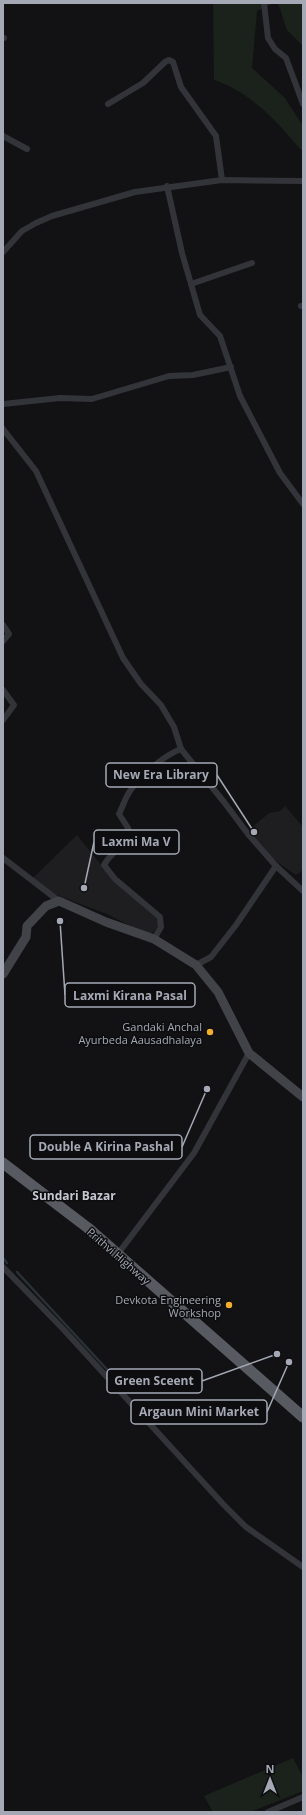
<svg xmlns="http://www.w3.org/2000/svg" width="306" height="1815" font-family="'Open Sans',sans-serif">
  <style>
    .built { fill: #1e1e21 }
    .green { fill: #1a221b }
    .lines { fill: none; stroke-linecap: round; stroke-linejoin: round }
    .stream { stroke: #293137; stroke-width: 2.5 }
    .minor { stroke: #333439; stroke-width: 6 }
    .secondary { stroke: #414349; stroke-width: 9 }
    .trunk { stroke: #575a61; stroke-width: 11 }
    .poi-dot { fill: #f2ae2c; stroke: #0d0d0f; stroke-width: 1.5 }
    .labels { text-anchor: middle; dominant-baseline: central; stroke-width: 3; stroke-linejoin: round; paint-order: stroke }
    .poi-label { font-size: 11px; fill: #a4a9b5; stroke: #0d0d0f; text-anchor: end }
    .street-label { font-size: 11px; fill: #a4a9b5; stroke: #0d0d0f }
    .neighbourhood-label { font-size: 12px; font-weight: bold; fill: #c5c8d1; stroke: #0d0d0f }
    .leader { fill: none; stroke: #a4a9b5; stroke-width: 1.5 }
    .callout-dot { fill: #a4a9b5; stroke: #0d0d0f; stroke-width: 1.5 }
    .callout { fill: #0d0d0f; stroke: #a4a9b5; stroke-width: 1.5 }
    .callout-label { font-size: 12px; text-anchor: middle; font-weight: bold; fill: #a4a9b5 }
  </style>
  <rect width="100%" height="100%" fill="#121214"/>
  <g class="built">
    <path d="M285 806 303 827V870L296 875 270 857 248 831 269 813 280 811Z"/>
    <path d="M77 835 102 866 157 917 159 925 150 936 107 914 54 894 33 878Z"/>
  </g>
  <g class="green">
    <path d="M213 3H274L257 11 252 68 285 98 303 126V150L300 149C276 120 250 92 214 80Z"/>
    <path d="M278 3H303V46L287 30Z"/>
    <path d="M293 1758 303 1777V1791L250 1812H213L204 1796Z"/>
  </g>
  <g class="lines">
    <g class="stream">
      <path d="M3 1258 7 1263"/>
      <path d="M17 1272 114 1377"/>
    </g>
    <g class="minor">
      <path d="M264 3 268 38 275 49 286 58 303 104"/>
      <path d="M3 38H4"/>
      <path d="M108 104 143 83 165 62 169 60 173 62 181 87 216 136 222 180"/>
      <path d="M3 136 27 149"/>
      <path d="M167 186 182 253 200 315 220 336 240 396 280 473 303 504"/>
      <path d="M3 252 22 231 36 223 52 216 135 192 222 180 303 181"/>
      <path d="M191 284 252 263"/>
      <path d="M301 306H303"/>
      <path d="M3 404 60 398 92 399 169 376 193 375 231 367"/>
      <path d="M3 429 36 471 123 658 141 684 161 705 174 727 181 749 224 802 248 834 276 866 303 891"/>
      <path d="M3 625 9 634 3 641"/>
      <path d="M3 690 14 705 3 720"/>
      <path d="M3 858 59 901"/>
      <path d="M154 939 161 927 160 917 115 879 104 865 108 859 130 836 128 828 119 814C122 808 124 802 127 796 135 780 164 755 181 749"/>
      <path d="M196 965 211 957 236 925 276 866"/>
      <path d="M117 1255 194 1153 249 1053"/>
      <path d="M3 1267 64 1330 223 1504 246 1527 303 1567"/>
      <path d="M268 1812 303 1797"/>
    </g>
    <path class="secondary" d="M3 974 26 937 27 926 46 906 59 901 106 922 154 939 196 965 218 992 249 1053 303 1097"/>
    <path class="trunk" d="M3 1163 88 1228 303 1417"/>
  </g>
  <g class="poi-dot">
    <circle cx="210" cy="1032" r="4"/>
    <circle cx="229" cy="1305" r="4"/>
  </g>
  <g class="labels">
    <g class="poi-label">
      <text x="202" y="1026">Gandaki Anchal<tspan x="202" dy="13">Ayurbeda Aausadhalaya</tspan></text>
      <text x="221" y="1299">Devkota Engineering<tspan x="221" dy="13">Workshop</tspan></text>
    </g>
    <g class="street-label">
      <text transform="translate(119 1256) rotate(41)">Prithvi Highway</text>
    </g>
    <g class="neighbourhood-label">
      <text x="74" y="1195">Sundari Bazar</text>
    </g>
  </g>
  <path class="leader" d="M254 832L217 775M84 888L94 842M60 921L65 995M207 1089L182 1147M277 1354L202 1381M289 1362L267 1412"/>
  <g class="callout-dot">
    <circle cx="254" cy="832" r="4"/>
    <circle cx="84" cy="888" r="4"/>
    <circle cx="60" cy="921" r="4"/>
    <circle cx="207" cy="1089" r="4"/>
    <circle cx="277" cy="1354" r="4"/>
    <circle cx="289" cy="1362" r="4"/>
  </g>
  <g class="callout">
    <rect x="106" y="763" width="111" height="24" rx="4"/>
    <rect x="94" y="830" width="85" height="24" rx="4"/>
    <rect x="65" y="983" width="130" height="24" rx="4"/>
    <rect x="30" y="1135" width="152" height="24" rx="4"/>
    <rect x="107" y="1369" width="95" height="24" rx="4"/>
    <rect x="131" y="1400" width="136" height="24" rx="4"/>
  </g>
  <g class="callout-label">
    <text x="161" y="779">New Era Library</text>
    <text x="136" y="846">Laxmi Ma V</text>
    <text x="130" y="1000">Laxmi Kirana Pasal</text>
    <text x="106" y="1151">Double A Kirina Pashal</text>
    <text x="154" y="1385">Green Sceent</text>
    <text x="199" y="1416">Argaun Mini Market</text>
  </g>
  <rect width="306" height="1815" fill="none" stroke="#a4a9b5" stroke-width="8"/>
  <g transform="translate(270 1779)" stroke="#0d0d0f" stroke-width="3" paint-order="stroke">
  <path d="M0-3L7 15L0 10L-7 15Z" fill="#a4a9b5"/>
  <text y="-6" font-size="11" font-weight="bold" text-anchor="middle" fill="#a4a9b5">N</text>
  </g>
</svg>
